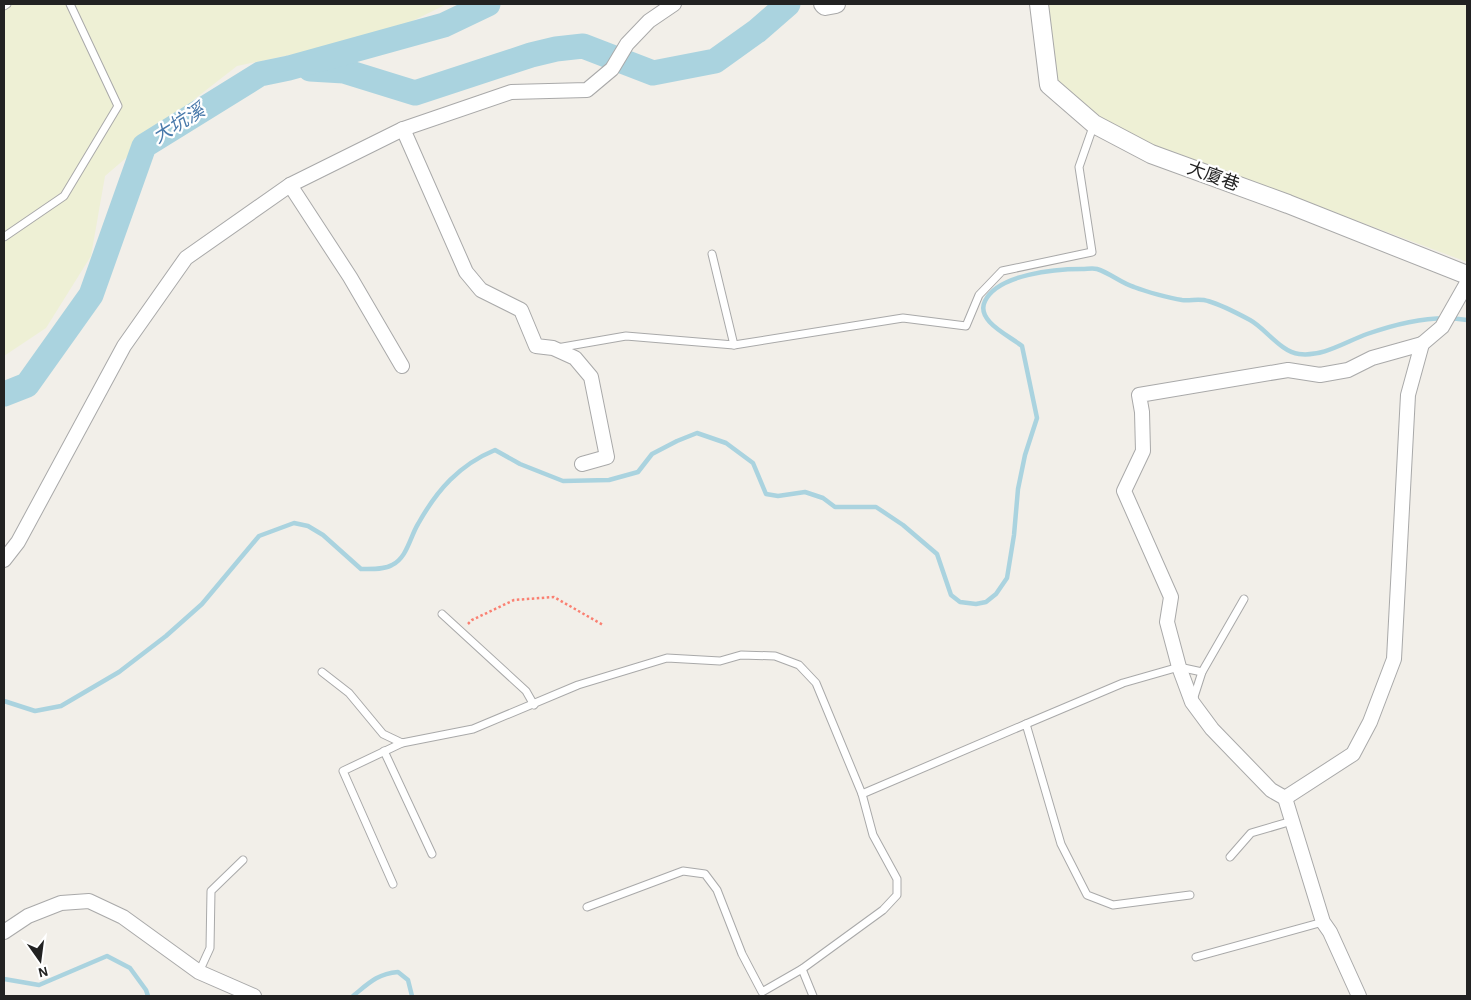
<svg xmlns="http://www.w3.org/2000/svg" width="1471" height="1000" font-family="'Alegreya Sans','Noto Sans TC',sans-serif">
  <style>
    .farmland { fill: #eef0d5 }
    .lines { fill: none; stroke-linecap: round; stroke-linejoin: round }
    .stream { stroke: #aad3df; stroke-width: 4.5 }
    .river { stroke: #aad3df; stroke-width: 25 }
    .service-casing { stroke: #a9a9a9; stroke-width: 9 }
    .minor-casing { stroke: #a9a9a9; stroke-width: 16 }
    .tertiary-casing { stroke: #a9a9a9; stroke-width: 20 }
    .path { stroke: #fa8072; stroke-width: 2.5; stroke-dasharray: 2.5 2.5; stroke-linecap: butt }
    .service { stroke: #fff; stroke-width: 7 }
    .minor { stroke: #fff; stroke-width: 14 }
    .tertiary { stroke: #fff; stroke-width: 18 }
    .labels { text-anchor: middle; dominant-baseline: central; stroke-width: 4.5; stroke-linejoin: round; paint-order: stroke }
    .street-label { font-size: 18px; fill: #222; stroke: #fff }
    .water-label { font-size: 19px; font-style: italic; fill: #4a7aab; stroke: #fff }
  </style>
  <rect width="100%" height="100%" fill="#f2efe9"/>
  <g class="farmland">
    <path d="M4 4H447L384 35 237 66 196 98 105 176 91 256 46 328 4 356Z"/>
    <path d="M1043 4H1467V262L1101 125 1048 74Z"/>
  </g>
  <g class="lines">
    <g class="stream">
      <path d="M4 701 35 711 61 706 119 672 166 636 202 604 259 536 294 523 308 526 323 535 361 569C371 569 383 570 392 565 407 558 410 537 418 524 437 490 459 465 495 450L520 464 563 481 609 480 638 472 652 454 677 441 697 433 726 443 753 463 766 494 778 496 805 492 823 498 835 507H876L903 525 937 554 951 595 960 602 976 604 986 602 996 594 1007 578 1014 535 1018 489 1025 455 1037 418 1022 346C1010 336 975 321 985 301 998 274 1056 269 1082 269 1087 269 1093 268 1097 269 1110 273 1121 283 1134 287 1147 292 1169 298 1182 300 1191 301 1200 298 1208 301 1222 305 1237 313 1250 320 1265 328 1281 352 1299 354 1323 357 1345 342 1367 334 1398 323 1434 314 1467 320"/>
      <path d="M4 979 39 985 107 956 130 968 146 990 148 996"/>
      <path d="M353 996C369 983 377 974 398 972L408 980 412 996"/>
    </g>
    <g class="river">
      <path d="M310 69 344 71 415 93 531 55 556 49 583 46 653 73 715 61 757 31 788 4"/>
      <path d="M4 394 27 385 91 295 144 146 260 74 289 68 444 25 488 4"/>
    </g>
    <defs>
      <g id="service">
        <path d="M4 6 7 4"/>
        <path d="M4 237 64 196 118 106 70 4"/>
        <path d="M712 254 734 345"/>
        <path d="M557 348 626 336 734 345 903 318 966 326 979 295 1002 271 1092 252 1079 167 1094 124"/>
        <path d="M442 614 526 691 534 705"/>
        <path d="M322 672 349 693 383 734 402 743 473 729 578 685 667 658 720 661 741 655 775 656 799 665 816 683 862 794"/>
        <path d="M1193 700 1202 672 1244 599"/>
        <path d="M1026 724 1123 683 1179 667 1202 672"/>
        <path d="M384 751 432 854"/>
        <path d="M1230 857 1251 833 1292 821"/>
        <path d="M393 884 343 771 402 743"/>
        <path d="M587 907 683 871 705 874 717 890 742 954 762 992 802 969 813 996"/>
        <path d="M1196 957 1323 922"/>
        <path d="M802 969 883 910 897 895V879L873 835 862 794 1026 724 1061 844 1087 895 1113 905 1190 895"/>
        <path d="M199 972 210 948 211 891 243 860"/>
      </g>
      <g id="minor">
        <path d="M403 129 466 272 481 290 521 310 536 346 553 348 575 358 591 377 607 457 582 464"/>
        <path d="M290 185 350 277 402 366"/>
        <path d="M4 560 18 542 124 346 186 258 290 185 403 129 511 92 587 90 612 69 627 44 649 21 674 4"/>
        <path d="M1285 798 1353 754 1370 722 1394 659 1408 395 1422 344 1442 327 1467 283"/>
        <path d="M4 932 28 916 61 903 89 901 123 917 199 972 254 996"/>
        <path d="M1359 996 1330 932 1323 922 1285 798 1271 790 1212 729 1192 702 1179 667 1167 622 1171 597 1124 491 1143 451 1142 412 1139 395 1288 370 1320 375 1348 370 1372 358 1422 344"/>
      </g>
      <g id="tertiary">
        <path d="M823 4 825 6 836 4"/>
        <path d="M1039 4 1049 85 1094 124 1151 154 1288 204 1467 275"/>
      </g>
    </defs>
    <use href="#service" class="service-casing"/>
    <use href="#minor" class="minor-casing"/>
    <use href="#tertiary" class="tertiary-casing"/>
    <path class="path" d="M468 624 472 620 514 600 554 597 603 625"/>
    <use href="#service" class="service"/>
    <use href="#minor" class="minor"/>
    <use href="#tertiary" class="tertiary"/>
  </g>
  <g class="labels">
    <g class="street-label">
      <text transform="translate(1213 177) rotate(20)">大廈巷</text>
    </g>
    <g class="water-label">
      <text transform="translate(179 124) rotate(-32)">大坑溪</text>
    </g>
  </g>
  <rect width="1471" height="1000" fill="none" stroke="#222222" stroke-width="10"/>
  <g transform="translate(40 960) rotate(166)" stroke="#ffffff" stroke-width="4" paint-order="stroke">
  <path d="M0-4L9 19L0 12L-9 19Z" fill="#222222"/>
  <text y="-8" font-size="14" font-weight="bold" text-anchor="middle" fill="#222222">N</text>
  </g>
</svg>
